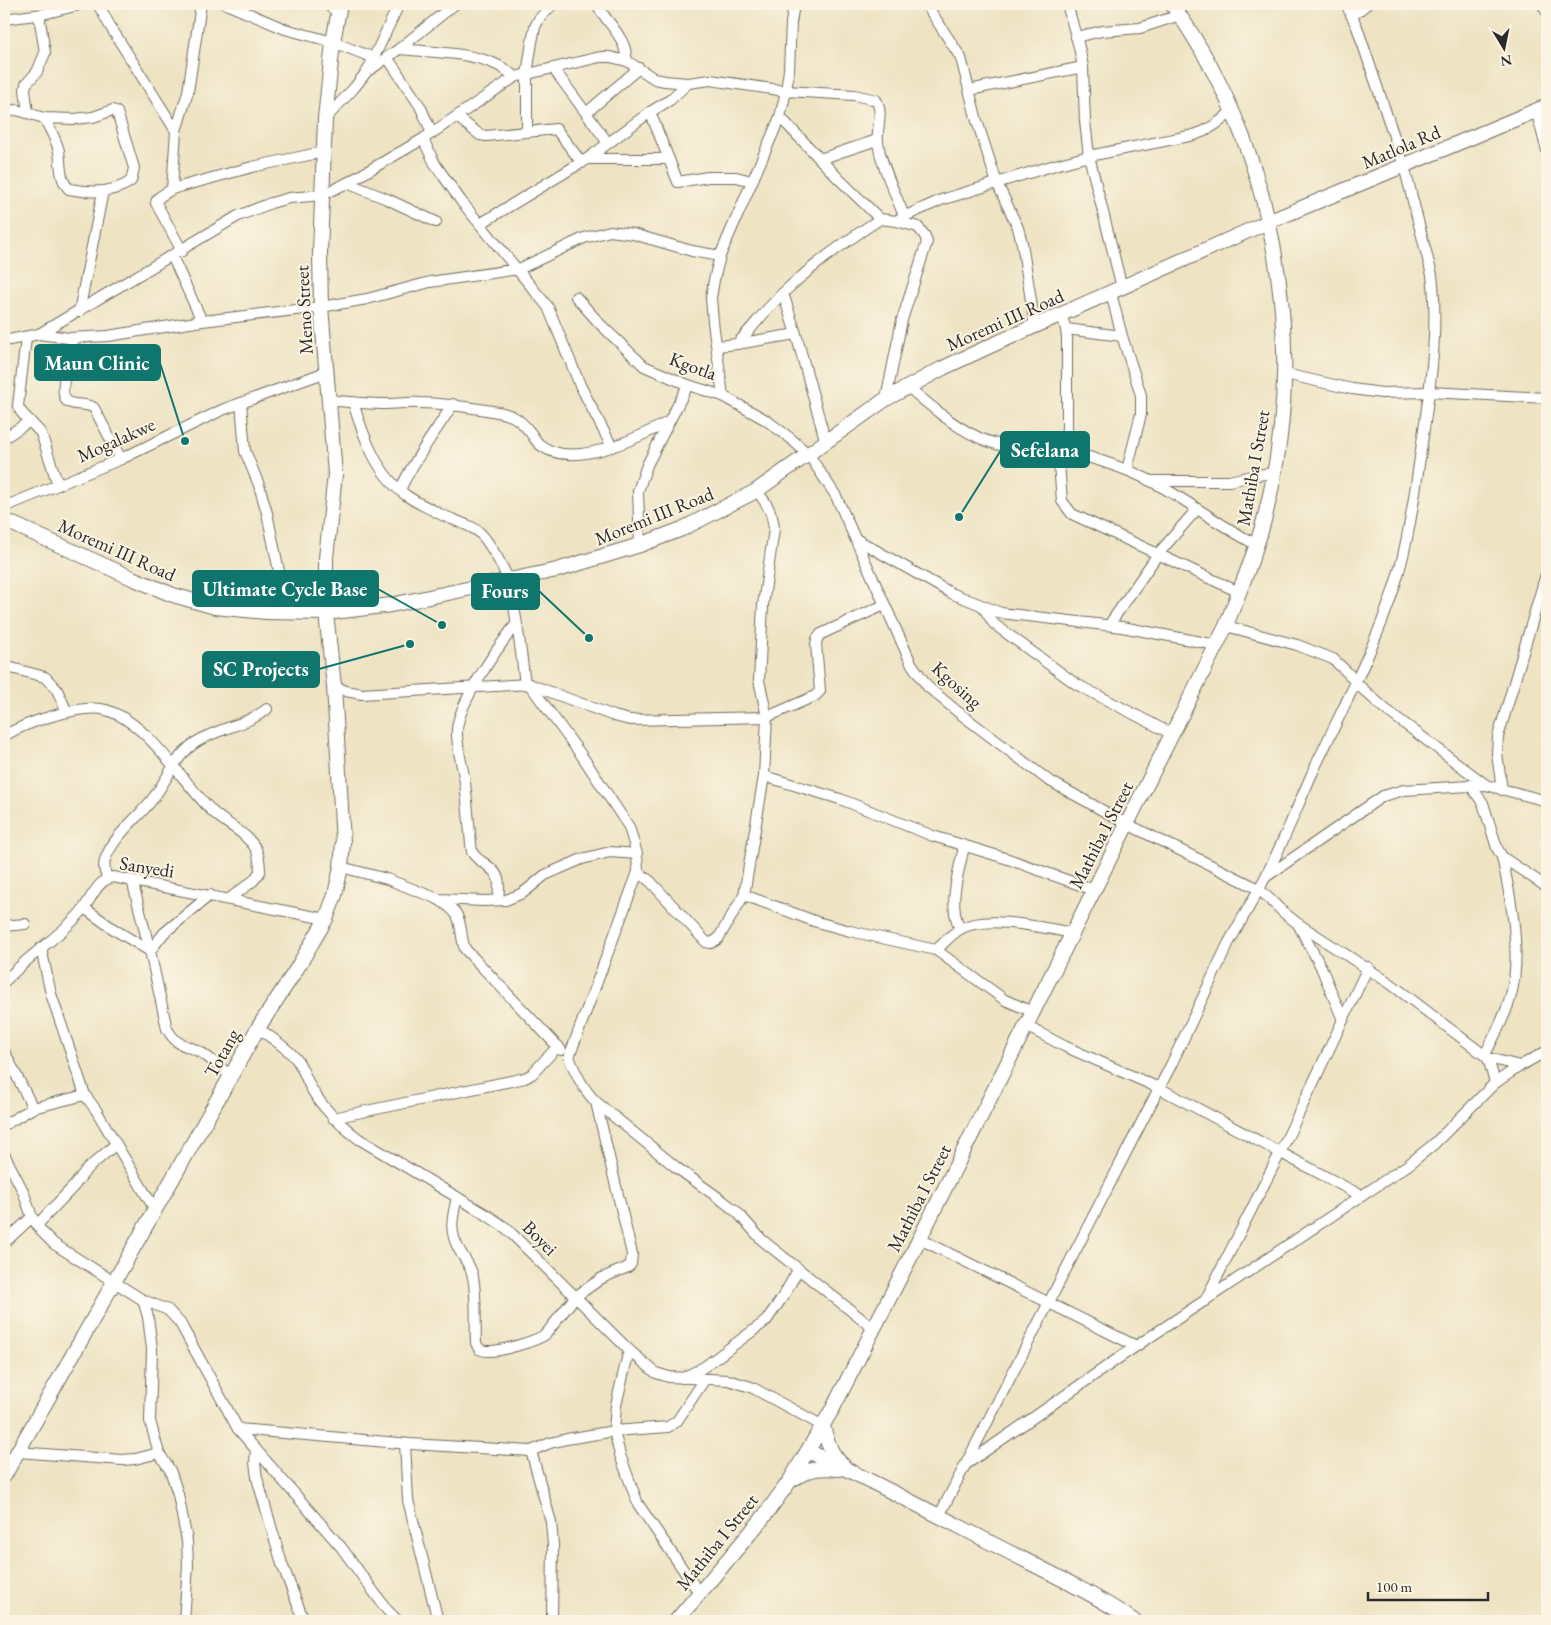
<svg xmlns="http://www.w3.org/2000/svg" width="1551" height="1625" font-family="'EB Garamond',serif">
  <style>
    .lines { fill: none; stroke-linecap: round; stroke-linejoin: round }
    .street-casing { stroke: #6f6b60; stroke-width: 12 }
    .secondary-casing { stroke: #6f6b60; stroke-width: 16 }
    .street { stroke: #fff; stroke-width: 10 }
    .secondary { stroke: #fff; stroke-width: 14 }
    .labels { text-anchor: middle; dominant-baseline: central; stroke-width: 4; stroke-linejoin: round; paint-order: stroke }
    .street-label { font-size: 19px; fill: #2b2b2b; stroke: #fcf5e5 }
    .leader { fill: none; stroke: #0f766e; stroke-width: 2 }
    .callout-dot { fill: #0f766e; stroke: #fcf5e5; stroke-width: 2 }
    .callout { fill: #0f766e; stroke: #0f766e; stroke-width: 2 }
    .callout-label { font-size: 20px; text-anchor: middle; font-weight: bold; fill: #fff }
  </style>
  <rect width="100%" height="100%" fill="#fcf5e5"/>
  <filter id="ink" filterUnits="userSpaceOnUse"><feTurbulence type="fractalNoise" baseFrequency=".02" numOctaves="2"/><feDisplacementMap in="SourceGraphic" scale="10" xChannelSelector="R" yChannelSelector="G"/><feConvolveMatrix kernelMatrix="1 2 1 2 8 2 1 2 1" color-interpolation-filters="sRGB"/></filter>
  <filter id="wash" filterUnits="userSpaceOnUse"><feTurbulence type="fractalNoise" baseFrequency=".0096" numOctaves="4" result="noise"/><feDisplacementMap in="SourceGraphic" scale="20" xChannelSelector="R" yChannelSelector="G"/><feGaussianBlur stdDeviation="1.12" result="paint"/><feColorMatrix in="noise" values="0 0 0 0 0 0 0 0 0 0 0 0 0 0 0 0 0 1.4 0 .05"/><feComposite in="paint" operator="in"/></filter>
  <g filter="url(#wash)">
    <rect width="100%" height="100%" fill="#eee3c3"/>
  </g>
  <g filter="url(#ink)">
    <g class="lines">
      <defs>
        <g id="street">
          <path d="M98 4 110 26 176 131"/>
          <path d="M226 4 285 29 333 42 374 58"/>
          <path d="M326 4 338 12"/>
          <path d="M597 4C603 17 613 25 620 38 625 45 626 53 627 61"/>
          <path d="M926 4 961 58 977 121 997 183 1018 228 1022 243 1035 326"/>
          <path d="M1067 4 1079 47 1083 67 1085 121 1089 156 1122 288"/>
          <path d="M1346 4 1357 27 1404 166 1432 275C1438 323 1432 374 1425 422 1418 469 1413 517 1401 564 1382 637 1342 708 1311 776 1294 814 1279 853 1259 889L1283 912 1297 923 1391 984 1488 1058 1520 1066"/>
          <path d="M1542 4 1547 12"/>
          <path d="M1352 16 1367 4"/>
          <path d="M4 19 43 14 83 4"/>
          <path d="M1076 37 1102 31 1140 28 1180 15"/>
          <path d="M399 49C428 52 469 52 495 64 502 67 509 72 515 77"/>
          <path d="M387 57 420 106 432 133"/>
          <path d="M553 68 608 143"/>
          <path d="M371 69 399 49 455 4"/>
          <path d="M969 90 1083 67"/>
          <path d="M1536 110 1547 151"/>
          <path d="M4 111 17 110 44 118 74 119 93 117 113 110 117 112 134 168 131 181C113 194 90 193 69 189 59 179 61 164 59 151 56 139 50 129 44 118"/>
          <path d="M650 112 678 182 708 177H736L752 181"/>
          <path d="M28 113 25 90 26 84 37 72 45 53 39 15"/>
          <path d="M586 113 639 68"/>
          <path d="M457 117 480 135 486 136 556 129 582 163"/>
          <path d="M780 117 838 178 880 219 896 221 918 227 925 236 927 242 902 320 886 399"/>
          <path d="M325 119 354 88 368 70 399 4"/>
          <path d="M527 131V74L532 42 535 27 539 19 553 4"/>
          <path d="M423 139 435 164 461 201 548 307 580 385 612 447"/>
          <path d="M587 159H669"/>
          <path d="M820 159 877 140"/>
          <path d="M347 183 387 199 436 222"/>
          <path d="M172 189 176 131 188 92 201 4"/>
          <path d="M899 219 941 200 1055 165 1089 156 1194 135C1210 130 1221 122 1233 110"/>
          <path d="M480 224 587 159 650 112 670 100 688 83"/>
          <path d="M182 251 156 203C157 196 167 193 172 189L252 167 323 152"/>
          <path d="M172 256 202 321"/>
          <path d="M783 293 796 334 826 443"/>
          <path d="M1111 293 1122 336 1141 395V414L1127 470"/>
          <path d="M576 297 600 324 644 366 688 385 723 396 766 420 790 438 809 455 836 496 911 663 928 687 958 712 1048 780 1127 824 1259 889 1228 944 1171 1065 939 1516"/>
          <path d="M79 312 103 191"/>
          <path d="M1061 315 1066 329 1067 339V427L1065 452"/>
          <path d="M1066 329 1122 336"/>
          <path d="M39 334 69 338 108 336 202 321 321 307 367 299 430 282 519 269 584 238 610 231 633 234 692 251 720 256"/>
          <path d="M26 338 18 406 21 412 41 433 58 485"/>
          <path d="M74 338C71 350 57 393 67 401 74 407 86 402 94 408L121 459"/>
          <path d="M4 341 39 334 238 216 271 203 289 198 322 195 347 183 423 139 515 77 600 57H610L627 61 655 79 665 81 688 83 710 80 786 91 854 95 876 100C884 113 876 128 878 142 880 163 896 195 904 216"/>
          <path d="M737 344 796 334"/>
          <path d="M717 346 737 344C753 327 767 308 784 292 814 264 846 241 880 219"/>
          <path d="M1285 374 1352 389 1382 393 1429 392 1547 398"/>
          <path d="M908 387C932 407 957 430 987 441 1012 450 1039 449 1066 452 1086 455 1105 462 1124 469 1172 487 1212 522 1257 545"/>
          <path d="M723 396 713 322 711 298 714 280 720 256 780 117 786 91 789 70 791 23 794 4"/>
          <path d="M329 400C348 402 367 404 386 404 397 404 409 402 420 403 444 403 468 407 492 411 511 414 518 417 530 432 533 436 536 441 539 444 571 471 638 438 668 422"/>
          <path d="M353 402C363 436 377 475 407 496 417 503 429 508 440 514 452 520 473 525 481 534 489 542 507 573 509 583 517 615 521 652 525 684"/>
          <path d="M241 403 245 451 259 485 267 513 281 581 285 613"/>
          <path d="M4 438 30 421"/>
          <path d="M1058 452 1062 501 1072 514 1239 592"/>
          <path d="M1150 481H1229L1257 475 1274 473"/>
          <path d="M400 490C414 459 435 433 453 404"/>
          <path d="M756 491C767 502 773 513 774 529L763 605 759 680 767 717 764 776"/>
          <path d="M4 507 121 459 222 410 326 372"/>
          <path d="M856 539 951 593 1001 613 1122 627 1217 645"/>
          <path d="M640 545 638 491 647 465 688 385"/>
          <path d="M983 607 994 624 1076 684 1172 734"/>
          <path d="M1109 625 1158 554 1197 509"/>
          <path d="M1226 626 1297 645 1333 659 1349 674 1355 682 1385 709 1486 785 1547 801"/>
          <path d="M4 666 45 677 57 690 67 712"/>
          <path d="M529 684 582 756 629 827 637 854 638 872 569 1057C576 1074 583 1089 596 1102L677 1168 723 1201 737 1212 762 1240 874 1329"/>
          <path d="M334 686 346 691 362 694 529 684 614 716 630 720 767 717 815 696 820 691 816 644 817 639 821 634 884 605"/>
          <path d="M4 736C25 723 82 703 106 710 148 722 182 782 213 812 227 825 246 832 256 849 259 856 260 864 260 872L253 881 229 899"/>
          <path d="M1470 785 1483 803 1497 848 1502 857 1547 887"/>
          <path d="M1502 790 1497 753 1498 737 1547 571"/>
          <path d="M341 867 387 879 438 899 485 901 506 900 523 893 545 875 582 859 610 852 637 854"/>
          <path d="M638 872 651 882 706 942 711 943 718 939 744 895 817 922 850 931 936 950 1005 1000 1033 1012"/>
          <path d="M1267 876 1383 796 1404 790 1486 785"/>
          <path d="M107 878C105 872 103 867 105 860 114 834 139 818 154 797 169 777 176 754 198 741 221 727 245 726 267 709"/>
          <path d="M132 880 150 951 167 1029C179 1049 185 1043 202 1053 212 1060 222 1069 231 1076"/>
          <path d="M744 895 764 776 840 799 933 836 1008 859 1094 890"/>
          <path d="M438 899C445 904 455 909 458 918 462 928 461 939 465 949L561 1050"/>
          <path d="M498 900C500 880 501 875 484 863 479 860 475 857 472 852 469 829 468 806 465 783 463 766 456 747 457 730 458 703 499 646 516 624"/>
          <path d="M84 908 115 930 150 951 164 933 210 895"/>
          <path d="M4 926 25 924"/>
          <path d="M1299 926 1321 967 1343 1020"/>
          <path d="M960 929C947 903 959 873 964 846"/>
          <path d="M41 948 51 994 85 1095"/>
          <path d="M936 950C944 943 952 934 960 929 986 914 1044 928 1073 933"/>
          <path d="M4 982C13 973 22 964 32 956 49 941 67 929 81 912 92 899 96 881 113 877L326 919"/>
          <path d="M1026 1026 1064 1046 1159 1088 1362 1196"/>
          <path d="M258 1028C271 1038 287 1047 297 1060 303 1068 306 1079 311 1088 323 1109 339 1124 359 1139L487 1215 506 1228 629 1350 656 1373 669 1377 728 1380 751 1387 823 1426"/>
          <path d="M4 1051 33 1108"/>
          <path d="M1485 1055C1494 1036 1506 1016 1511 995 1522 953 1511 899 1502 857"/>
          <path d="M1488 1058 1495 1083"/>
          <path d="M333 1118 525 1078 532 1074 558 1046"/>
          <path d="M4 1125 33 1108 85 1095 96 1110 155 1210"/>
          <path d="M4 1154 23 1191 32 1217 42 1232 54 1244 143 1300 168 1310 180 1323 238 1429 341 1547 387 1610 398 1621"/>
          <path d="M457 1197C452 1219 448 1232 461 1253 466 1261 471 1267 473 1277 477 1298 475 1322 476 1343L479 1349C481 1350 484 1351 487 1351 499 1352 537 1341 546 1334L575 1297 602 1278 628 1267 631 1264 632 1254 596 1102"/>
          <path d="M37 1225 74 1186 86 1170 116 1144"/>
          <path d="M920 1239 1136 1346"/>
          <path d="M4 1243 32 1217"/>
          <path d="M143 1300 148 1317 152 1349 150 1421 159 1453 170 1470 178 1494 187 1541 188 1565 184 1621"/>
          <path d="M1205 1301 1280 1153 1368 967"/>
          <path d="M629 1350 616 1405 614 1431 620 1455 638 1504 700 1594"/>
          <path d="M683 1378 704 1367 766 1321 784 1295 798 1270"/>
          <path d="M238 1429 410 1444 531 1451 550 1443 567 1439 614 1431 668 1427 677 1421 705 1379"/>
          <path d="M405 1444 408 1500 438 1621"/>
          <path d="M256 1450 255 1462 257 1478 282 1564 304 1621"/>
          <path d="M531 1451 551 1522 553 1545 552 1621"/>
          <path d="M18 1452 122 1460 135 1459 159 1453"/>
          <path d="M968 1463 1126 1353 1408 1165 1434 1144 1495 1083 1520 1066 1547 1051"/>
        </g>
        <g id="secondary">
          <path d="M4 520 132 578 173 595 215 607 266 612 326 613 391 605 557 570 640 545 682 529 756 491 886 399 943 368 988 347 1268 222 1547 106"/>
          <path d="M823 1426C827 1441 830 1454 843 1465"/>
          <path d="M808 1451C873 1481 937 1515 1001 1548 1046 1571 1093 1593 1134 1621"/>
          <path d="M4 1476 258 1028 296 970 326 919 335 895 341 867 343 842 334 686 326 613V558L335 474 321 307 320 253 325 119 333 42 340 4"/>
          <path d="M793 1479C811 1468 818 1467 839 1469"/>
          <path d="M676 1621 762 1519 789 1482 833 1408 912 1254 1226 626C1239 591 1255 556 1264 520 1310 345 1276 151 1172 4"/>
        </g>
      </defs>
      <use href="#street" class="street-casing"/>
      <use href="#secondary" class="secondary-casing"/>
      <use href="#street" class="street"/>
      <use href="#secondary" class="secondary"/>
    </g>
  </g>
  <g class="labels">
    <g class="street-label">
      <text transform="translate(1401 147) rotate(-23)">Matlola Rd</text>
      <text transform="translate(304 310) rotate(-93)">Meno Street</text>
      <text transform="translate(1005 320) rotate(-24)">Moremi III Road</text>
      <text transform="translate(693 366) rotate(20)">Kgotla</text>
      <text transform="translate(116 440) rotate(-24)">Mogalakwe</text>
      <text transform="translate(1253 468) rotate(-80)">Mathiba I Street</text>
      <text transform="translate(654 516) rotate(-22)">Moremi III Road</text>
      <text transform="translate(117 550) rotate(24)">Moremi III Road</text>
      <text transform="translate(957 685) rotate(42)">Kgosing</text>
      <text transform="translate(1101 835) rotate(-63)">Mathiba I Street</text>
      <text transform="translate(147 867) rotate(9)">Sanyedi</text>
      <text transform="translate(222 1053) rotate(-61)">Totang</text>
      <text transform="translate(919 1198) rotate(-63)">Mathiba I Street</text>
      <text transform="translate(540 1238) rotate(45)">Boyei</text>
      <text transform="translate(717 1542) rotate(-51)">Mathiba I Street</text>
    </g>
  </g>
  <path class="leader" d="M185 441L160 363M959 517L1001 450M442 625L378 589M589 638L539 591M410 644L319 669"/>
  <g class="callout-dot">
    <circle cx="185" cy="441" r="5"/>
    <circle cx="959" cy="517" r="5"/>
    <circle cx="442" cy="625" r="5"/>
    <circle cx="589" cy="638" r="5"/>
    <circle cx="410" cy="644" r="5"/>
  </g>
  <g class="callout">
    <rect x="35" y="345" width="125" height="35" rx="5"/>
    <rect x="1001" y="432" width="88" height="35" rx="5"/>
    <rect x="193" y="571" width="185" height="35" rx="5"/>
    <rect x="472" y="574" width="67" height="35" rx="5"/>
    <rect x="203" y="652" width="116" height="35" rx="5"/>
  </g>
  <g class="callout-label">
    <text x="97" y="370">Maun Clinic</text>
    <text x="1045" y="457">Sefelana</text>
    <text x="285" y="596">Ultimate Cycle Base</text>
    <text x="505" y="598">Fours</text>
    <text x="261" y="676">SC Projects</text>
  </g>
  <rect width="1551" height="1625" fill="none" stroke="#fcf5e5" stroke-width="20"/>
  <g transform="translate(1504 48) rotate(170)" stroke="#fcf5e5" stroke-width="4" paint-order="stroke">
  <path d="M0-4L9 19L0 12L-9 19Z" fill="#2b2b2b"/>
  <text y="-8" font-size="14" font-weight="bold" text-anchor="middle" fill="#2b2b2b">N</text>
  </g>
  <path d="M1368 1592v8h120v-8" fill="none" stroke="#2b2b2b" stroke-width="2.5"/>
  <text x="1376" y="1592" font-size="15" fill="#2b2b2b" stroke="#fcf5e5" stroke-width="4" paint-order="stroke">100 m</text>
</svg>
